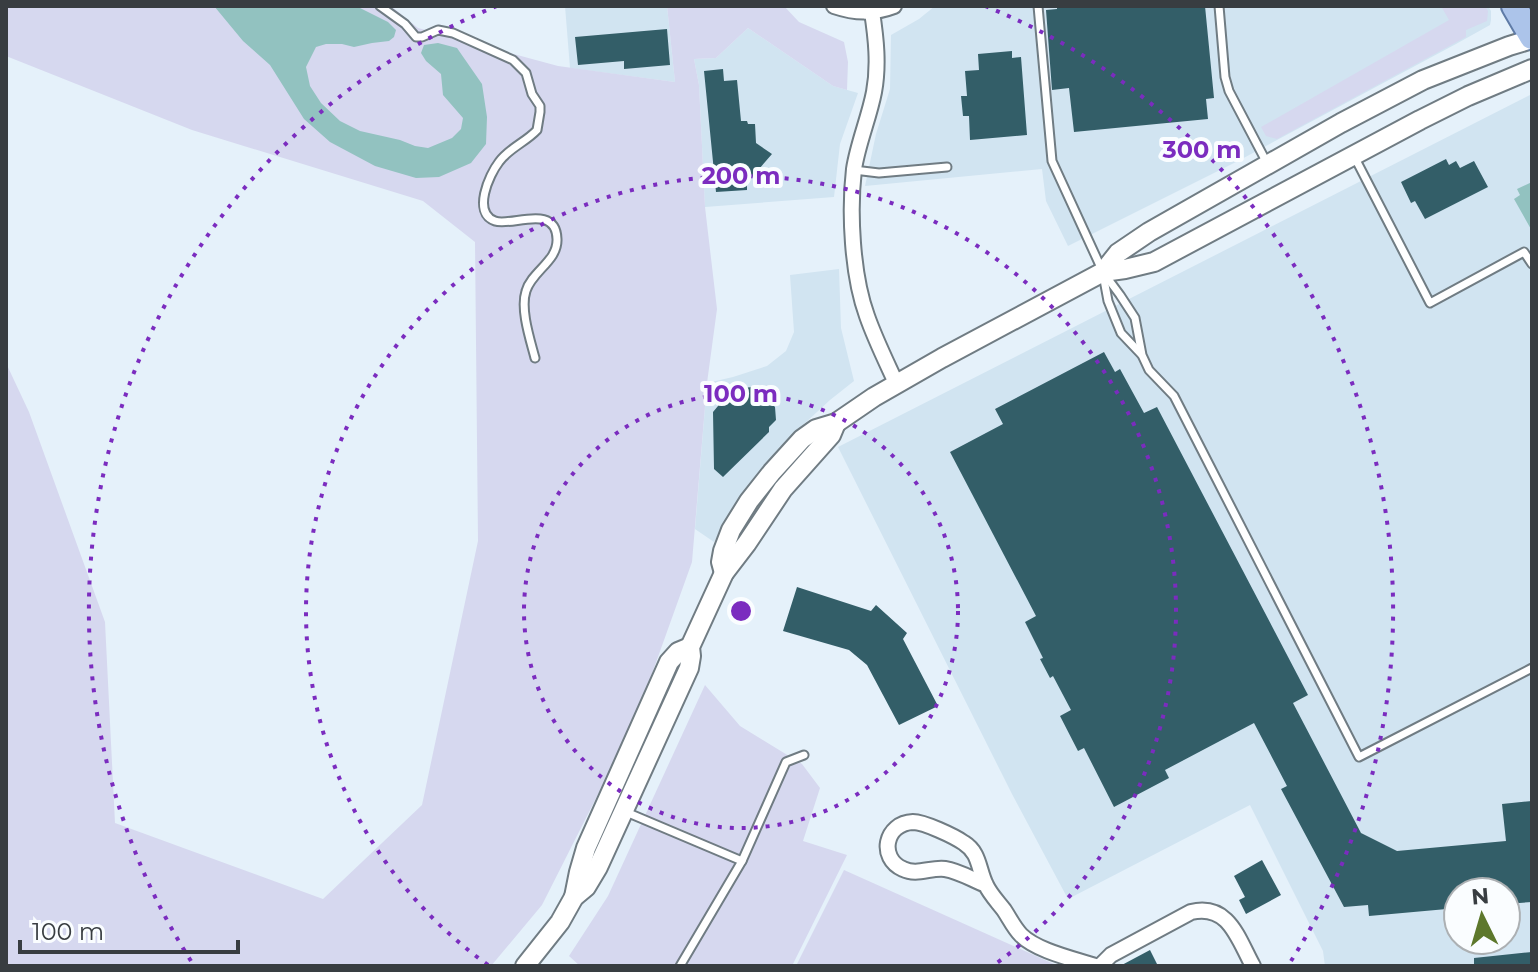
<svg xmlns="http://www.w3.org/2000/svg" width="1538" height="972" font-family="Montserrat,sans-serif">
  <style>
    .built { fill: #d1e4f1; fill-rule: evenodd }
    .green { fill: #d6d8ef }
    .water { fill: #92c2c0 }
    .building { fill: #335e68 }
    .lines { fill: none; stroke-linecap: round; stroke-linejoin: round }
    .service-casing { stroke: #707c83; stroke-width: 11 }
    .minor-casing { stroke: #707c83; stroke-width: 18 }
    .tertiary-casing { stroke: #707c83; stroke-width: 22 }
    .primary-casing { stroke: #5f7ba6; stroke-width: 28 }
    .service { stroke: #fff; stroke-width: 7 }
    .minor { stroke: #fff; stroke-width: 14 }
    .tertiary { stroke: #fff; stroke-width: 18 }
    .primary { stroke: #acc4ea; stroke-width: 24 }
    .ring { fill: none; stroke: #7b2cbf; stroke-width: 4; stroke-dasharray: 4 8 }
    .centre { fill: #7b2cbf; stroke: #fafdff; stroke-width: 4 }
    .ring-label { font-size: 24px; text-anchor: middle; font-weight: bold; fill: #7b2cbf; stroke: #fafdff; stroke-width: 8; stroke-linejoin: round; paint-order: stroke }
  </style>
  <rect width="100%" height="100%" fill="#e5f1fa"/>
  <g class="built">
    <path d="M565 6H667L675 82 570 68Z"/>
    <path d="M935 6H1488L1491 11V20L1490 25 1456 44 1238 161 1068 246 1046 201 1042 169 865 186 876 134 890 89 891 35 919 19Z"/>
    <path d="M748 28 833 86 858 93 840 144 834 197 705 207 699 85 694 59 716 58Z"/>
    <path d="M1532 94V966H1325L1323 951 1250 805 1068 899 1012 794 838 447ZM1458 892H1506V940H1458Z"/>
    <path d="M839 269 841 328 854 381 830 400 791 436 745 492 714 542 695 529 707 383 733 377 767 366 786 351 794 332 790 275Z"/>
  </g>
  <g class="green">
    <path d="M6 6H391L418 28 558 66 675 82 667 6H784L799 22 844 42 848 62 847 90 833 86 748 28 716 58 694 59 699 85 705 207 717 309 707 383 692 562 635 721 542 905 491 966H6V363L29 412 105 622 115 823 323 899 422 805 478 541 475 242 423 201 192 130 6 56Z"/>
    <path d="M1441 6H1485L1488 11 1487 21 1466 30V37L1277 139 1266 136 1261 127 1449 20Z"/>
    <path d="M705 685 740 726 802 764 820 788 803 841 847 855 792 966H580L569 956 608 896Z"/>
    <path d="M844 870 1056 965 796 966Z"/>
  </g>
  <g class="water">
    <path d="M214 6H356L388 22 396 30 394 37 389 41 372 43 354 47 342 44H326L316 47 306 67 310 86 321 103 340 121 360 131 400 140 415 146 428 148 452 138 461 129 463 118 443 95 441 74 426 61 421 53 424 45 438 43 457 48 482 84 487 117 486 144 471 163 439 177 416 178 375 166 330 142 304 119 270 65 243 41Z"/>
    <path d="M1532 182V231L1514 199 1520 195 1517 189Z"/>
  </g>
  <g class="building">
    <path d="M1057 6H1205L1214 98 1206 99 1208 119 1074 132 1069 88 1052 90 1046 10 1057 9Z"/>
    <path d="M667 29 670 65 624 69V61L578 65 575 37Z"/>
    <path d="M1012 51V58L1021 57 1027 135 970 140 969 116H963L961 96H967L965 71 979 70 978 54Z"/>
    <path d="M723 69 724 81 737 80 741 121H747L748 124H755L756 143 772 154 747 183V190L716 192 704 71Z"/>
    <path d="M1446 159 1449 165 1456 161 1460 168 1474 161 1488 187 1425 219 1415 201 1411 203 1401 182Z"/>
    <path d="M1104 352 1115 372 1120 369 1144 413 1157 407 1308 695 1293 703 1361 833 1397 851 1506 841 1502 804 1532 801V902L1506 904V892H1458V908L1369 916 1368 905 1344 907 1281 789 1287 786 1254 723 1165 770 1169 778 1114 807 1084 748 1078 751 1060 716 1071 710 1053 676 1050 678 1040 659 1043 658 1025 622 1036 616 950 452 1003 424 995 409Z"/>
    <path d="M756 387 775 407 776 420 769 427V432L723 477 714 469 713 412 718 406V389Z"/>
    <path d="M797 587 871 611 876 605 907 633 903 639 938 706 899 725 867 665 849 650 783 631Z"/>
    <path d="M1262 860 1281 895 1246 914 1239 900 1245 897 1234 876Z"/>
    <path d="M1150 950 1158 966H1120Z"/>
    <path d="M1532 952V966H1474V958Z"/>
  </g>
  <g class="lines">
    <defs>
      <g id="service">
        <path d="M380 6 405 24 416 37H422L438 30 453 33 513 60 526 73 532 94 540 106V112L537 130C526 142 509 148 499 162 489 175 472 213 495 221 511 227 556 203 557 239 558 261 532 271 526 291 520 309 530 339 535 358"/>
        <path d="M1038 6 1052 161 1103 272 1120 295 1135 318 1142 355 1149 370 1174 396 1359 757 1532 668"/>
        <path d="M1219 6 1225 77 1229 91 1268 165"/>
        <path d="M1355 158 1430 303 1524 252 1532 264"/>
        <path d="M854 170 879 173 947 167"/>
        <path d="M1103 274 1108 301 1121 333 1141 354"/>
        <path d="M626 812 742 861"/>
        <path d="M680 966 742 861 786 762 804 755"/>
      </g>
      <g id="minor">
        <path d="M834 6C855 13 873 14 894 6"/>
        <path d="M872 12C876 38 879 65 874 92 869 118 858 143 854 169 849 212 852 275 867 316 875 339 886 361 896 383"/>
        <path d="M986 885C973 880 959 871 945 869 931 867 917 876 903 869 878 858 885 823 913 822 924 822 954 836 964 843 980 853 978 869 986 885 990 894 998 902 1004 910 1010 919 1014 928 1021 935 1037 951 1074 959 1095 966"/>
        <path d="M1100 966 1111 955 1191 912C1229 903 1238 939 1253 966"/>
      </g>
      <g id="tertiary">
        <path d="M1103 272 1118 253 1149 232 1341 123 1423 80 1509 46 1532 39"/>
        <path d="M724 573 721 562 723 551 731 530 749 501 772 472 802 439 816 429 836 423 874 397 942 358 1103 272 1125 269 1154 262 1420 120 1468 96 1532 69"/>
        <path d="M574 897 579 872 586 848 669 662 678 652 690 647"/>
        <path d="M525 966 560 922 574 897 586 887 598 867 689 668 691 656 690 647 724 573 747 543 783 489 831 435 836 423"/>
      </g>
      <path id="primary" d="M1514 6 1532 37"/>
    </defs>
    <use href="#service" class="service-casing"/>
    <use href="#minor" class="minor-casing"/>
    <use href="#tertiary" class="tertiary-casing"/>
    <use href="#primary" class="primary-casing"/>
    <use href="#service" class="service"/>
    <use href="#minor" class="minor"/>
    <use href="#tertiary" class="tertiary"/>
    <use href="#primary" class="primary"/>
  </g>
  <g class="ring">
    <circle cx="741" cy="611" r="217"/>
    <path d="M488 965A435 435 0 1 1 994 965"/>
    <path d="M191 961A652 652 0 0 1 497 6M985 6A652 652 0 0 1 1291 961"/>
  </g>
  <circle cx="741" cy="611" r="12" class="centre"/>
  <g class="ring-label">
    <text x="1202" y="158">300 m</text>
    <text x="741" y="184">200 m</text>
    <text x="741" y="402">100 m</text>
  </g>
  <rect width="1538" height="972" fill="none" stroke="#383d41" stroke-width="16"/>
  <g transform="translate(1482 916) rotate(355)"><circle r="38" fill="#fafdff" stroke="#acb0b3" stroke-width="2"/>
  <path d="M0-6L14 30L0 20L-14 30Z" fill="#5d782c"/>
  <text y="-12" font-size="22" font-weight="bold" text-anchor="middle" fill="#383d41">N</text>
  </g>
  <path d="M20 940v12h218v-12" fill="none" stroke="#383d41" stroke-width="4"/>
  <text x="32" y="940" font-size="24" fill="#383d41" stroke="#fafdff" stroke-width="6" paint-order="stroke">100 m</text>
</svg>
